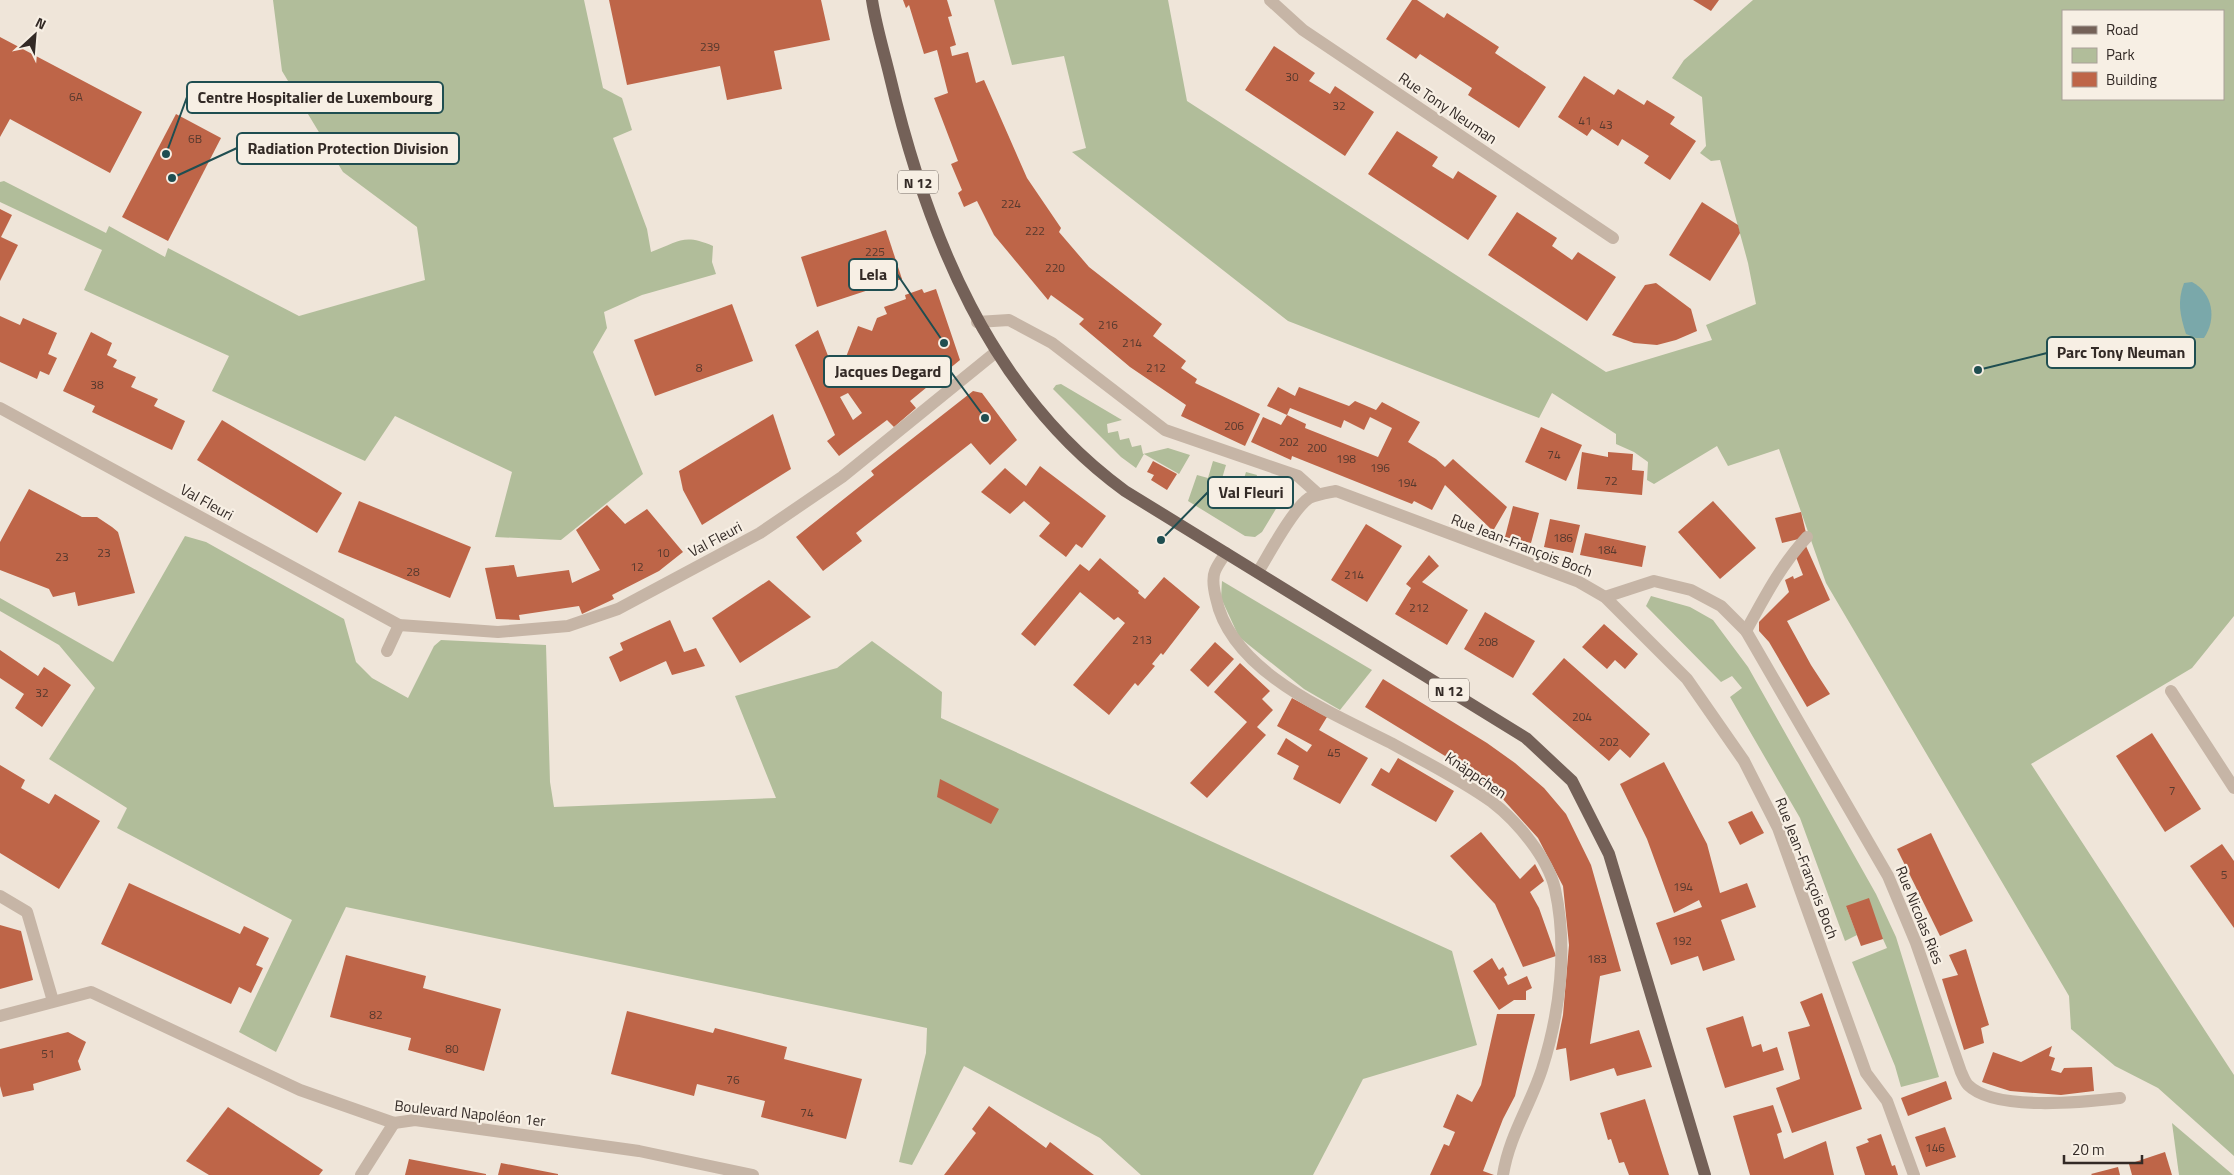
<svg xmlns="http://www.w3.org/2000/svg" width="2234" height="1175" font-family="'Titillium Web',sans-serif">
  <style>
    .green { fill: #b1bd9a; fill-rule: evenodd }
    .water { fill: #7aa8aa }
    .building { fill: #be6548; fill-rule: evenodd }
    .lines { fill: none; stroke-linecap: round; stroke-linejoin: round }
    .minor { stroke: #c6b5a6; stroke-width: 12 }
    .primary { stroke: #746158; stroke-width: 12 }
    .labels { text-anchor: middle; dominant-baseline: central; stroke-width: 4.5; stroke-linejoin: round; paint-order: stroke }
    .number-label { font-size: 12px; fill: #56392e }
    .shield { fill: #f7efe4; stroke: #6e655f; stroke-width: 1 }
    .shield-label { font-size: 14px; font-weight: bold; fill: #332a26 }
    .street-label { font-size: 15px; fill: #332a26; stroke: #f7efe4 }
    .leader { fill: none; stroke: #1f4e51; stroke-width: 2 }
    .callout-dot { fill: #1f4e51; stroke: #f7efe4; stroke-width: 2 }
    .callout { fill: #f7efe4; stroke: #1f4e51; stroke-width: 2 }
    .callout-label { font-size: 16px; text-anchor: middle; font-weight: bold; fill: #332a26 }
  </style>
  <rect width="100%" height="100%" fill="#efe5d9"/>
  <g class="green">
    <path d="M273 0H584L603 88 622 98 632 130 613 138 647 229 651 252C679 242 683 233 713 246L712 262 716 274 642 295 604 312 607 328 593 352 643 474 561 540 495 537 512 472 395 416 365 461 212 391 229 356 84 290 102 250 0 202V182L4 181 106 233 109 226 165 257 168 248 299 316 425 280 417 227 343 172 282 71Z"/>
    <path d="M994 0H1168L1187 101 1606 372 1712 340 1706 325 1756 304 1748 263 1720 160 1711 161 1700 153 1706 146 1702 97 1672 78 1684 60 1753 0H2234V616L2192 668 2031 764 2234 1075V1156L2158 1088 2115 1066 2071 1029 2069 996 1826 583 1779 449 1728 466 1717 446 1654 484 1647 480 1648 462 1634 452 1616 444V434L1552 393 1539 418 1288 321 1072 152 1086 148 1064 56 1012 65ZM2063 11H2223V99H2063Z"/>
    <path d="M1061 384 1122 420 1107 424 1108 433 1118 431 1120 440 1129 438 1132 447 1141 445 1143 454 1168 448 1190 455 1179 474 1144 454 1136 468 1121 457 1053 389 1056 385Z"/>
    <path d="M1213 461 1226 465 1221 482 1241 488 1246 472 1257 475 1252 494 1271 499 1277 481 1288 489 1262 532 1255 537 1245 536 1188 501 1197 475 1208 478Z"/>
    <path d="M185 536 206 542 344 619 356 662 372 678 408 698 434 646 441 640 546 645 550 782 554 807 776 798 735 696 837 668 872 641 942 692 941 718 1452 951 1477 1045 1363 1079 1313 1175H1141L1100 1138 964 1066 912 1165 899 1162 926 1053 927 1028 346 907 276 1052 239 1032 292 920 117 828 127 808 49 759 95 688 59 645 0 611V598L113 662Z"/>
    <path d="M1222 581 1372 670 1340 710 1304 689 1239 637 1221 598Z"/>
    <path d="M1651 596 1690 607 1713 620 1748 667 1876 894 1896 937 1939 1077 1901 1087 1895 1066 1852 962 1887 948 1883 939 1846 906 1857 935 1845 941 1800 818 1730 697 1742 688 1732 676 1721 682 1646 606Z"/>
    <path d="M2172 1123 2232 1174 2233 1175H2179Z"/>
  </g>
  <path class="water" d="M2192 282C2213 293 2217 319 2204 338H2196L2186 334C2180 315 2177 302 2184 283Z"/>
  <g class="building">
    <path d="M609 0H821L830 40 774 51 782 89 727 100 720 66 627 85Z"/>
    <path d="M903 0H947L952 16 948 17 956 45 950 47 952 56 968 52 976 83 984 80 1027 178 1061 228 1059 232 1089 267 1162 324 1153 336 1186 361 1181 368 1197 379 1195 383 1260 414 1245 446 1181 416 1186 405 1130 367 1079 324 1084 319 1051 295 1048 300 994 235 977 201 964 207 958 193 962 190 951 164 958 161 934 98 948 93 937 50 924 54 909 5 906 8Z"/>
    <path d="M1412 0H1417L1444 18 1447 13 1499 47 1495 53 1546 87 1519 128 1468 95 1472 88 1420 54 1416 59 1386 39Z"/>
    <path d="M1693 0H1719L1711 11Z"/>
    <path d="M0 37 142 112 110 173 10 119 0 137Z"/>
    <path d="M1274 46 1315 73 1309 81 1330 94 1335 86 1374 112 1345 156 1245 90Z"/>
    <path d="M1584 76 1614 95 1618 89 1644 105 1647 100 1675 117 1670 124 1696 141 1670 180 1644 163 1649 156 1622 139 1618 146 1592 129 1587 136 1558 117Z"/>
    <path d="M176 114 221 138 168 241 122 217Z"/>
    <path d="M1397 131 1438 157 1432 166 1453 179 1458 171 1497 196 1468 240 1368 174Z"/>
    <path d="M1702 202 1738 225 1740 233 1710 281 1669 255Z"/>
    <path d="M0 209 12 215 1 237 18 245 0 281Z"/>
    <path d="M1517 212 1557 238 1552 246 1572 260 1578 252 1616 277 1587 321 1488 255Z"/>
    <path d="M886 230 902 279 817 307 801 257Z"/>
    <path d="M1656 283 1691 309 1697 331 1676 340 1657 345 1634 343 1612 335 1645 285Z"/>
    <path d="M922 289 924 293 936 289 960 360 910 401 916 408 894 427 887 420 839 456 827 441 835 435 795 345 818 330 837 379 852 366 846 357 858 326 872 331 877 318 887 314 884 307 906 299 905 295ZM848 393 862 413 853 420 840 397Z"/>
    <path d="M732 304 753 361 655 396 634 340Z"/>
    <path d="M0 316 20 325 23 318 57 333 48 354 57 358 49 375 40 371 37 379 0 362Z"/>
    <path d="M91 332 112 343 107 355 117 360 113 367 136 377 131 387 158 399 154 406 185 421 172 450 92 412 95 406 63 391Z"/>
    <path d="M1278 387 1295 396 1299 387 1349 406 1355 401 1376 410 1382 402 1420 422 1408 442 1436 459 1445 467 1453 459 1507 507 1493 531 1445 485 1432 510 1414 501 1412 504 1292 456 1291 460 1251 442 1263 417 1281 425 1287 415 1306 424 1305 428 1378 457 1392 428 1370 417 1364 430 1344 420 1341 428 1290 408 1287 415 1267 406Z"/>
    <path d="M973 391 982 393 1017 440 990 465 971 443 856 533 862 541 823 571 796 537 874 475 871 471Z"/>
    <path d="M773 414 791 469 702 525 683 490 679 471Z"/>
    <path d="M222 420 342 493 317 533 197 460Z"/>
    <path d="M1541 427 1582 445 1566 481 1525 462Z"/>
    <path d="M1582 452 1608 457V452L1633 454 1632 470 1644 471 1642 495 1577 489Z"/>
    <path d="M1153 461 1177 474 1167 490 1151 480 1154 475 1147 472Z"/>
    <path d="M1040 466 1106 516 1082 548 1076 544 1066 557 1039 536 1050 523 1024 501 1010 514 981 492 1005 468 1026 486Z"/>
    <path d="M29 489 82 517H97L112 527 118 532 135 593 78 606 75 592 53 597 49 589 0 570V542Z"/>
    <path d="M359 501 471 547 450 598 338 552Z"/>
    <path d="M1713 501 1756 548 1720 579 1678 532Z"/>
    <path d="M607 505 625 524 647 509 683 552 659 571 612 595 614 599 582 614 579 606 519 615 520 620 496 619 485 568 514 565 517 577 569 570 572 583 600 570 576 530Z"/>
    <path d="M1513 506 1539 513 1531 543 1505 537Z"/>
    <path d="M1801 512 1807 537 1782 543 1775 518Z"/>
    <path d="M1550 519 1580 525 1573 553 1544 547Z"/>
    <path d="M1366 524 1402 546 1367 602 1331 580Z"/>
    <path d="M1585 533 1646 546 1642 567 1580 555Z"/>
    <path d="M1806 546 1830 600 1787 621 1811 665 1830 694 1807 707 1769 642 1759 631V622L1789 592 1785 580 1793 576 1794 579 1803 575 1796 557Z"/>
    <path d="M1429 555 1439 566 1422 582 1468 610 1447 645 1395 614 1411 588 1406 584Z"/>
    <path d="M1100 558 1139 591 1138 593 1145 599 1164 577 1200 607 1163 655 1161 653 1152 664 1155 666 1138 686 1135 683 1109 715 1073 685 1125 623 1118 617 1114 620 1080 592 1035 646 1021 634 1080 564 1089 571Z"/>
    <path d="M769 580 811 617 740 663 712 618Z"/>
    <path d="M1485 612 1535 641 1513 678 1464 649Z"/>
    <path d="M670 620 684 652 696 648 705 666 672 675 666 661 620 682 609 657 623 650 620 643Z"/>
    <path d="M1604 624 1638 654 1625 669 1615 660 1607 669 1582 647Z"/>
    <path d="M1215 642 1234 659 1208 687 1190 670Z"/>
    <path d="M0 650 38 676 44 667 71 685 42 727 15 708 24 694 0 678Z"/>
    <path d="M1564 658 1650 734 1630 758 1620 749 1609 761 1532 694Z"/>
    <path d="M1240 663 1270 691 1262 699 1273 710 1257 727 1266 735 1207 798 1190 783 1247 722 1214 692Z"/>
    <path d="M1383 679 1487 743 1515 763 1544 788 1566 814 1591 865 1621 971 1600 976 1590 1044 1639 1030 1652 1067 1617 1076 1614 1068 1570 1081 1566 1048 1556 1050 1563 1015 1569 945 1563 886 1538 838 1501 797 1468 770 1365 707Z"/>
    <path d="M1292 698 1327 717 1319 730 1368 758 1340 804 1293 779 1299 766 1277 754 1286 738 1307 752 1312 745 1277 726Z"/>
    <path d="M2152 733 2201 809 2165 832 2116 756Z"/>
    <path d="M1398 758 1454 791 1436 822 1371 785 1381 768 1389 773Z"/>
    <path d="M1664 762 1707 844 1720 893 1747 883 1756 907 1721 920 1735 960 1703 971 1698 956 1671 965 1656 923 1702 907 1699 900 1674 913 1647 839 1620 784Z"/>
    <path d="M0 765 25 780 21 788 49 804 55 794 100 821 59 889 0 853Z"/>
    <path d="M940 779 999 809 991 824 937 797Z"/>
    <path d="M1752 811 1764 833 1740 845 1728 822Z"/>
    <path d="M1481 832 1520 879 1535 864 1544 881 1530 892 1539 908 1556 956 1523 967 1495 904 1450 856Z"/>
    <path d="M1931 833 1973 921 1940 936 1897 849Z"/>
    <path d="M2222 844 2234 861V928L2190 866Z"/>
    <path d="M129 883 240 934 244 926 269 938 256 965 263 968 251 993 239 987 231 1004 101 944Z"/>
    <path d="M1869 898 1883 939 1861 946 1846 906Z"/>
    <path d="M0 925 21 931 33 980 0 989Z"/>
    <path d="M1966 949 1989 1025 1981 1028 1984 1043 1964 1050 1942 979 1958 975 1949 955Z"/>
    <path d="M346 955 426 976 423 988 501 1009 484 1071 408 1050 411 1038 330 1017Z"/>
    <path d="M1492 958 1499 970 1503 967 1507 975 1504 977 1508 985 1527 976 1532 988 1526 991V1000H1514L1499 1010 1473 971Z"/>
    <path d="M1822 993 1862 1109 1792 1133 1776 1088 1800 1079 1788 1032 1810 1026 1800 1002Z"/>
    <path d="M627 1011 713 1033 715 1028 787 1047 784 1059 862 1079 846 1139 761 1117 765 1101 697 1084 694 1096 611 1074Z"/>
    <path d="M1497 1014H1535L1515 1096 1503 1119 1483 1171 1494 1175H1430L1444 1144 1449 1146 1455 1132 1443 1127 1457 1094 1472 1102 1481 1085Z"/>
    <path d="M1743 1016 1752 1047 1761 1044 1763 1052 1777 1047 1784 1070 1725 1088 1706 1028Z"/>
    <path d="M68 1032 86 1042 78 1061 81 1070 33 1084 34 1090 3 1097 0 1086V1049Z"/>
    <path d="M2052 1046 2049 1056 2055 1058 2051 1070 2061 1073 2064 1068 2092 1067 2094 1091 2061 1095 2010 1091 1982 1082 1993 1052 2021 1062Z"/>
    <path d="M1946 1081 1952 1099 1908 1116 1901 1098Z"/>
    <path d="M1645 1099 1661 1150 1669 1175H1629L1624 1162 1619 1163 1611 1139 1608 1140 1600 1113Z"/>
    <path d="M1773 1105 1782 1132 1777 1134 1784 1159 1826 1141 1834 1175H1750L1733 1116Z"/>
    <path d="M989 1106 1046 1148 1050 1142 1094 1175H944L976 1133 972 1129Z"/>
    <path d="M228 1107 323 1170 319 1175H209L186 1161Z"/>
    <path d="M1945 1127 1956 1157 1926 1167 1915 1137Z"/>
    <path d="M1881 1134 1892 1166 1895 1165 1898 1175H1865L1856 1147 1869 1142 1867 1139Z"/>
    <path d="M2165 1152 2172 1175H2132L2129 1164Z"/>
    <path d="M409 1159 486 1174V1175H405Z"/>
    <path d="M501 1163 558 1174V1175H498Z"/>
    <path d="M2118 1167 2120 1175H2092L2091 1174Z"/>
  </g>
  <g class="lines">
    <g class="minor">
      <path d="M1270 0 1303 30 1613 238"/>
      <path d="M977 322 1009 320 1052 343 1165 430 1298 476 1318 494"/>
      <path d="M0 408 399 625 498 632 568 626 618 609 760 533 842 477 996 352"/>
      <path d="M1226 553C1222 559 1218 564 1215 571 1212 578 1214 590 1216 598 1231 672 1330 712 1391 743 1425 762 1460 779 1492 802 1517 821 1548 858 1555 889 1568 948 1560 1012 1542 1069 1530 1106 1509 1136 1503 1175"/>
      <path d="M1258 572C1269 554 1293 509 1309 498 1318 494 1326 493 1336 491L1579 582 1605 597 1687 679 1744 761 1778 828 1866 1073 1887 1101 1914 1175"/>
      <path d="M1605 597 1654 581 1691 590 1721 606 1746 631 1888 876 1916 943 1961 1072C1963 1076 1965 1082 1968 1085 1995 1112 2085 1102 2120 1098"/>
      <path d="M1746 631C1764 598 1781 565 1807 537"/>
      <path d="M387 651 399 625"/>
      <path d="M2171 691 2234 788"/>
      <path d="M0 896 27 912 53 1001"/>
      <path d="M0 1016 91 992 300 1090 394 1123 415 1120 639 1151 753 1175"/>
      <path d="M361 1175 394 1123"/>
    </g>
    <path class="primary" d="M872 0C876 26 884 52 890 77 927 234 990 393 1125 491L1526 738 1572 781 1609 854 1705 1175"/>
  </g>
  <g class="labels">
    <g class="number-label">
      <text x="710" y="46">239</text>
      <text x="1292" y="76">30</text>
      <text x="76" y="96">6A</text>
      <text x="1339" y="105">32</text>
      <text x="1585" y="120">41</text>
      <text x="1606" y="124">43</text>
      <text x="195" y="138">6B</text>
      <text x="1011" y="203">224</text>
      <text x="1035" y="230">222</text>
      <text x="875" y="251">225</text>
      <text x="1055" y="267">220</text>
      <text x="1108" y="324">216</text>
      <text x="1132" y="342">214</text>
      <text x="699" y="367">8</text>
      <text x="1156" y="367">212</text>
      <text x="97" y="384">38</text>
      <text x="1234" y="425">206</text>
      <text x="1289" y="441">202</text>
      <text x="1317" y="447">200</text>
      <text x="1554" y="454">74</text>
      <text x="1346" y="458">198</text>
      <text x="1380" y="467">196</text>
      <text x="1611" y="480">72</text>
      <text x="1407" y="482">194</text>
      <text x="1563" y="537">186</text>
      <text x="1607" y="549">184</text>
      <text x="104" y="552">23</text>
      <text x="663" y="552">10</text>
      <text x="62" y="556">23</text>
      <text x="637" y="566">12</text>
      <text x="413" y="571">28</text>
      <text x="1354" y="574">214</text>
      <text x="1419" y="607">212</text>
      <text x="1142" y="639">213</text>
      <text x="1488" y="641">208</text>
      <text x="42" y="692">32</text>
      <text x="1582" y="716">204</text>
      <text x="1609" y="741">202</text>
      <text x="1334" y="752">45</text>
      <text x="2172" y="790">7</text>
      <text x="2224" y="874">5</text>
      <text x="1683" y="886">194</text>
      <text x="1682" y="940">192</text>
      <text x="1597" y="958">183</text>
      <text x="376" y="1014">82</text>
      <text x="452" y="1048">80</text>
      <text x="48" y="1053">51</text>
      <text x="733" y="1079">76</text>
      <text x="807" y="1112">74</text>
      <text x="1935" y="1147">146</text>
    </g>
    <g class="shield">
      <rect x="898" y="170.5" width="40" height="23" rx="4"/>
      <rect x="1429" y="678.5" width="40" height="23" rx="4"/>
    </g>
    <g class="shield-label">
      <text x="918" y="182">N 12</text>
      <text x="1449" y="690">N 12</text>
    </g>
    <g class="street-label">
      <text transform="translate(1448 108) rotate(34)">Rue Tony Neuman</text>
      <text transform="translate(207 502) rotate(29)">Val Fleuri</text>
      <text transform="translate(715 539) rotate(-28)">Val Fleuri</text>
      <text transform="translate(1522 545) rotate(21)">Rue Jean-François Boch</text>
      <text transform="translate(1476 775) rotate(34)">Knäppchen</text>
      <text transform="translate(1807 868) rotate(69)">Rue Jean-François Boch</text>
      <text transform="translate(1920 915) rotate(68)">Rue Nicolas Ries</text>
      <text transform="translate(470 1113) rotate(6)">Boulevard Napoléon 1er</text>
    </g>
  </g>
  <path class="leader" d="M166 154L187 97M172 178L237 148M944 343L897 274M1978 370L2047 353M985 418L951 372M1161 540L1208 492"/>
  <g class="callout-dot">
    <circle cx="166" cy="154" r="5"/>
    <circle cx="172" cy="178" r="5"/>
    <circle cx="944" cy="343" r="5"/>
    <circle cx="1978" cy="370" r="5"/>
    <circle cx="985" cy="418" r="5"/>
    <circle cx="1161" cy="540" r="5"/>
  </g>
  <g class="callout">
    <rect x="187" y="82" width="256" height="31" rx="5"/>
    <rect x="237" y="133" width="222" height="31" rx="5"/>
    <rect x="849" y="259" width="48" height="31" rx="5"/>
    <rect x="2047" y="337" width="148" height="31" rx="5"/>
    <rect x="824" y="356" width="127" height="31" rx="5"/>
    <rect x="1208" y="477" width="85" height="31" rx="5"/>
  </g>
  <g class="callout-label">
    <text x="315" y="103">Centre Hospitalier de Luxembourg</text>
    <text x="348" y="154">Radiation Protection Division</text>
    <text x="873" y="280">Lela</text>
    <text x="2121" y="358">Parc Tony Neuman</text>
    <text x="888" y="377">Jacques Degard</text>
    <text x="1251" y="498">Val Fleuri</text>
  </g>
  <rect x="2062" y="10" width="162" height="90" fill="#f7efe4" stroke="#a9a098"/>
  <rect x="2072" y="26" width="25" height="8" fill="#746158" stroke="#a9a098"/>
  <text x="2106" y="35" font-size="15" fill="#332a26">Road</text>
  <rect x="2072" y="48" width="25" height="15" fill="#b1bd9a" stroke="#a9a098"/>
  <text x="2106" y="60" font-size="15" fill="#332a26">Park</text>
  <rect x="2072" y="72" width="25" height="15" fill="#be6548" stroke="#a9a098"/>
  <text x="2106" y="85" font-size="15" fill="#332a26">Building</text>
  <g transform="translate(35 35) rotate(26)" stroke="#f7efe4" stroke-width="4" paint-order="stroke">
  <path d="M0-4L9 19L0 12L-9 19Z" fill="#332a26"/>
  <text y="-8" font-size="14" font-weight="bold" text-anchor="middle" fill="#332a26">N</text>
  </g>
  <path d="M2064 1155v8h78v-8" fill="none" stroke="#332a26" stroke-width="2.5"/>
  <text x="2072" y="1155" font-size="15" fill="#332a26" stroke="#f7efe4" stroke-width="4" paint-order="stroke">20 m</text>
</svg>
